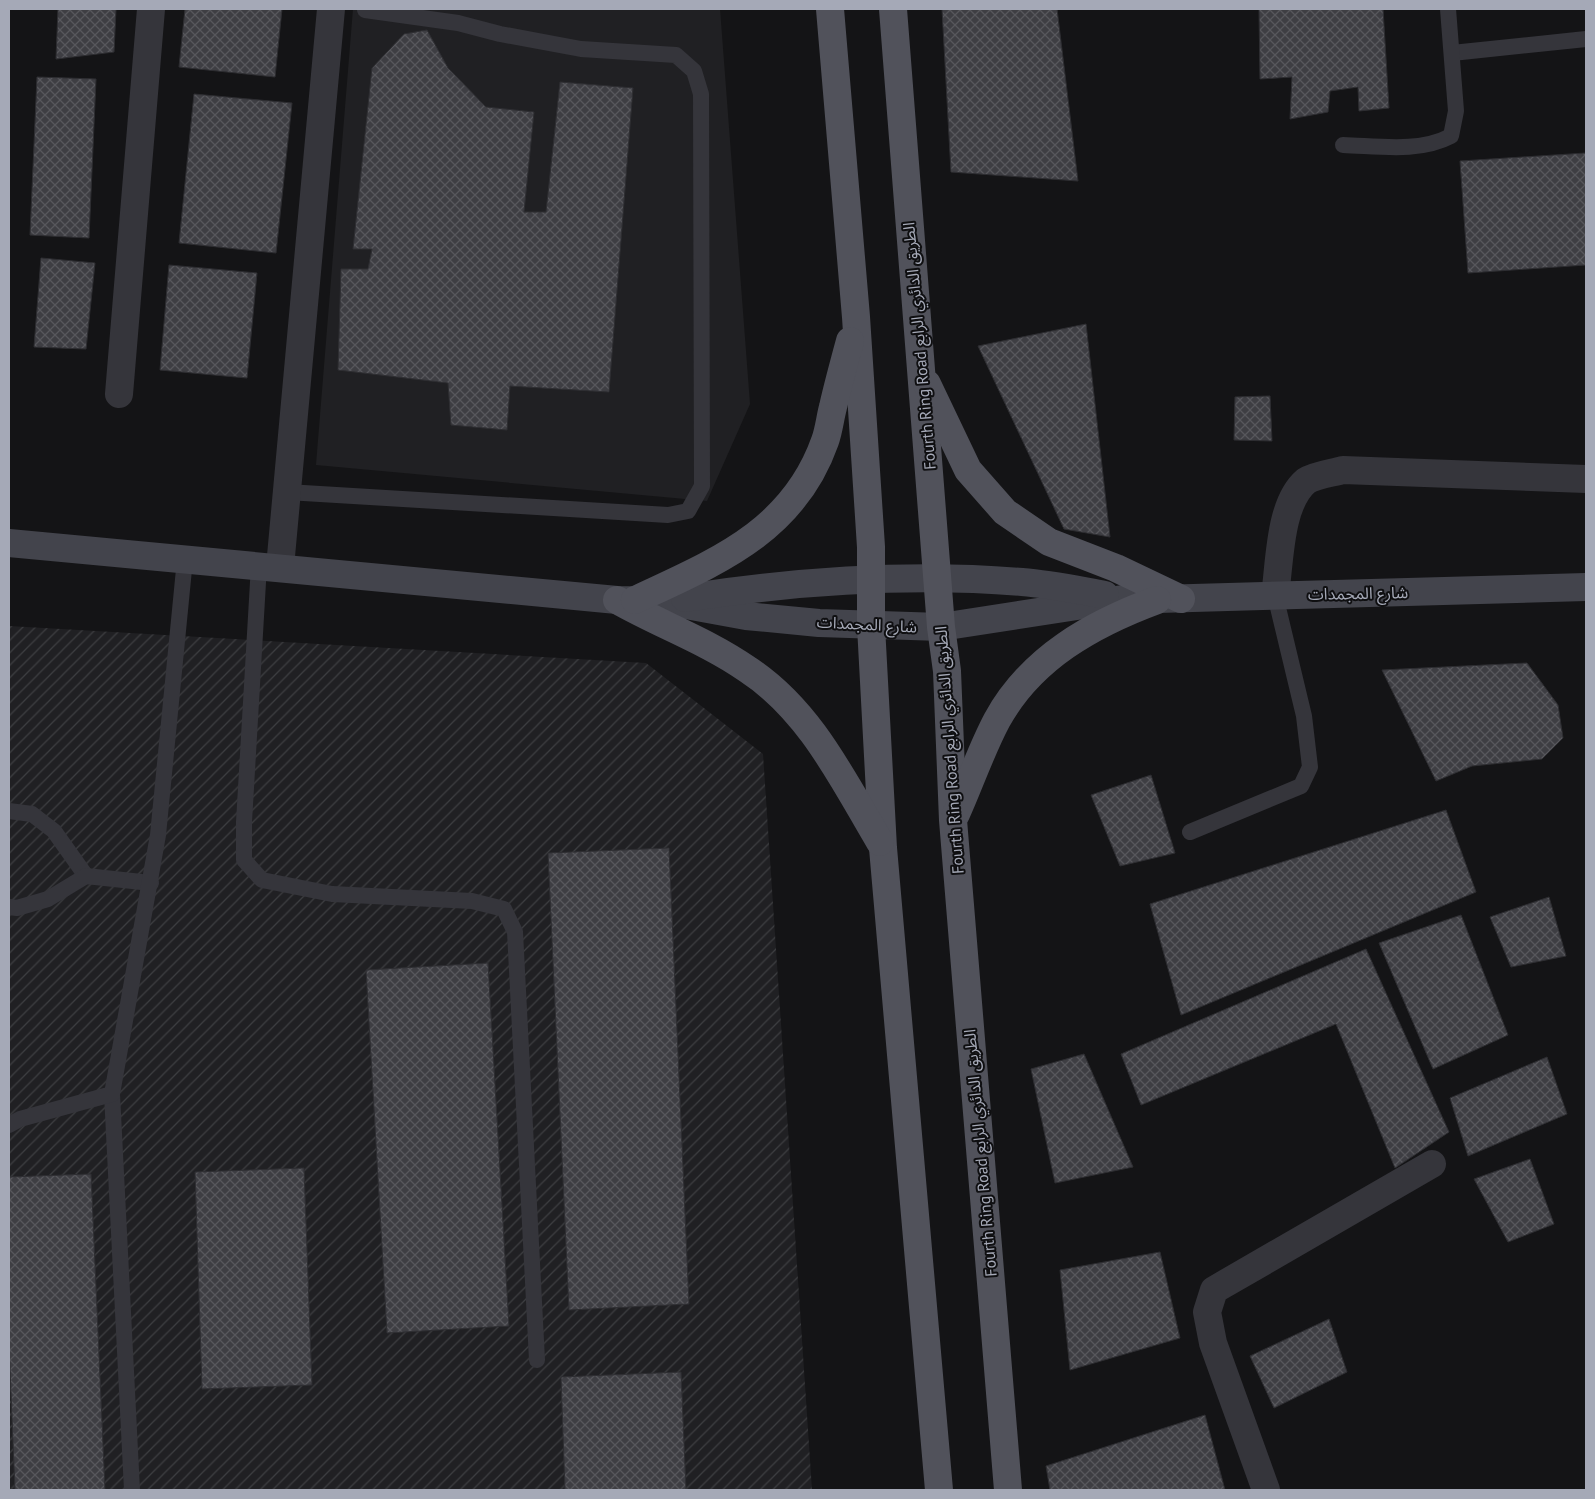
<svg xmlns="http://www.w3.org/2000/svg" width="1595" height="1499" font-family="'PT Sans','Noto Sans Arabic',sans-serif">
  <style>
    .built { fill: #202023 }
    .industrial { fill: url(#industrial-furrows) }
    .building { fill: url(#building-cross-hatch); stroke: #2e2e32 }
    .lines { fill: none; stroke-linecap: round; stroke-linejoin: round }
    .lane { stroke: #35353b; stroke-width: 16 }
    .street { stroke: #35353b; stroke-width: 28 }
    .secondary { stroke: #43444c; stroke-width: 28 }
    .primary { stroke: #51525b; stroke-width: 28 }
    .labels { text-anchor: middle; dominant-baseline: central; stroke-width: 4; stroke-linejoin: round; paint-order: stroke }
    .street-label { font-size: 16px; fill: #a5a9b7; stroke: #0f0f11 }
  </style>
  <defs>
    <pattern id="industrial-furrows" width="10" height="10" patternUnits="userSpaceOnUse" patternTransform="scale(1.25)"><rect width="10" height="10" fill="#202023"/><path d="M-1 1l2-2M0 10L10 0M9 11l2-2" fill="none" stroke="#3d3e41"/></pattern>
    <pattern id="building-cross-hatch" width="8" height="8" patternUnits="userSpaceOnUse" patternTransform="scale(1.25)"><rect width="8" height="8" fill="#3e3e43"/><path d="M0 0l8 8M0 8l8-8" fill="none" stroke="#57575c"/></pattern>
  </defs>
  <rect width="100%" height="100%" fill="#141416"/>
  <path class="built" d="M353 9H720L750 404 707 501 316 465Z"/>
  <path class="industrial" d="M9 626 646 663 763 754 812 1490H9Z"/>
  <g class="building">
    <path d="M58 9H116L114 52 56 59Z"/>
    <path d="M185 9H282L275 77 179 67Z"/>
    <path d="M942 9H1057L1078 181 951 172Z"/>
    <path d="M1259 9H1383L1389 108 1359 111 1358 87 1330 91 1328 112 1290 119 1292 77 1260 79Z"/>
    <path d="M427 30 448 68 486 107 534 112 524 212H546L560 82 633 88 609 392 510 386 507 430 451 425 448 383 338 370 341 269H368L372 249H353L372 68 404 34Z"/>
    <path d="M37 77 96 79 89 238 30 235Z"/>
    <path d="M194 94 292 103 276 253 179 243Z"/>
    <path d="M1586 153V265L1468 273 1460 161Z"/>
    <path d="M41 258 95 263 86 349 34 347Z"/>
    <path d="M169 265 257 273 247 378 160 370Z"/>
    <path d="M1086 324 1110 537 1064 529 978 346Z"/>
    <path d="M1270 396 1272 441 1234 440 1235 397Z"/>
    <path d="M1527 663 1558 705 1563 738 1542 759 1472 766 1436 781 1382 670Z"/>
    <path d="M1151 775 1175 853 1120 866 1091 795Z"/>
    <path d="M1446 810 1476 892 1181 1015 1150 904Z"/>
    <path d="M669 848 689 1304 569 1310 548 853Z"/>
    <path d="M1549 897 1566 956 1511 967 1490 917Z"/>
    <path d="M1461 915 1508 1035 1433 1069 1379 943Z"/>
    <path d="M1366 949 1449 1132 1395 1168 1336 1024 1141 1105 1121 1054Z"/>
    <path d="M488 963 509 1326 387 1333 366 970Z"/>
    <path d="M1084 1054 1133 1167 1055 1183 1031 1069Z"/>
    <path d="M1547 1057 1567 1114 1468 1156 1450 1098Z"/>
    <path d="M1530 1159 1554 1224 1508 1242 1474 1179Z"/>
    <path d="M304 1168 312 1385 202 1389 195 1172Z"/>
    <path d="M91 1174 105 1490H15L9 1345V1177Z"/>
    <path d="M1160 1252 1180 1338 1070 1370 1060 1270Z"/>
    <path d="M1329 1319 1347 1372 1274 1408 1250 1356Z"/>
    <path d="M681 1372 686 1490H565L561 1377Z"/>
    <path d="M1205 1415 1225 1490H1050L1046 1466Z"/>
  </g>
  <g class="lines">
    <g class="lane">
      <path d="M1452 53 1586 39"/>
      <path d="M1343 145C1378 146 1419 153 1451 136L1456 111 1448 9"/>
      <path d="M287 492 668 515 688 511 702 486 701 94 694 71 676 55 581 49 500 34 458 23 365 10"/>
      <path d="M259 565 244 822V860L262 880 332 894 472 901 504 909 515 932 537 1360"/>
      <path d="M9 811 32 814 54 831 86 876"/>
      <path d="M1190 832 1301 786 1310 767 1304 716 1275 595"/>
      <path d="M9 907 17 908 48 899 86 876 151 883"/>
      <path d="M112 1094 132 1490"/>
      <path d="M9 1125 20 1119 112 1094 158 835 185 559"/>
    </g>
    <g class="street">
      <path d="M119 394 151 9"/>
      <path d="M280 567 331 9"/>
      <path d="M1275 595C1280 562 1279 504 1306 481 1315 475 1333 473 1343 470L1586 479"/>
      <path d="M1266 1490 1213 1343 1207 1312 1214 1290 1432 1164"/>
    </g>
    <g class="secondary">
      <path d="M9 543 617 600 664 601 746 616 819 623 941 627 1129 598"/>
      <path d="M685 598C796 581 910 573 1022 582 1050 584 1077 590 1105 595"/>
      <path d="M1158 599 1586 587"/>
    </g>
    <g class="primary">
      <path d="M830 9 856 317 871 547V626L883 848 939 1490"/>
      <path d="M893 9 941 627 947 671 953 820 1008 1490"/>
      <path d="M927 384 968 470 1005 512 1049 542 1116 568 1181 599"/>
      <path d="M617 600C659 624 707 641 747 669 810 710 843 780 880 842"/>
      <path d="M635 600C716 562 793 532 825 441 829 430 830 418 833 407 838 385 844 363 850 341"/>
      <path d="M956 814C970 783 981 750 997 720 1031 658 1092 624 1157 600"/>
    </g>
  </g>
  <g class="labels">
    <g class="street-label">
      <text transform="translate(919 346) rotate(-95)">Fourth Ring Road الطريق الدائري الرابع</text>
      <text transform="translate(1358 593) rotate(-1)">شارع المجمدات</text>
      <text transform="translate(867 624) rotate(3)">شارع المجمدات</text>
      <text transform="translate(949 750) rotate(-94)">Fourth Ring Road الطريق الدائري الرابع</text>
      <text transform="translate(980 1153) rotate(-95)">Fourth Ring Road الطريق الدائري الرابع</text>
    </g>
  </g>
  <rect width="1595" height="1499" fill="none" stroke="#a5a9b7" stroke-width="20"/>
</svg>
